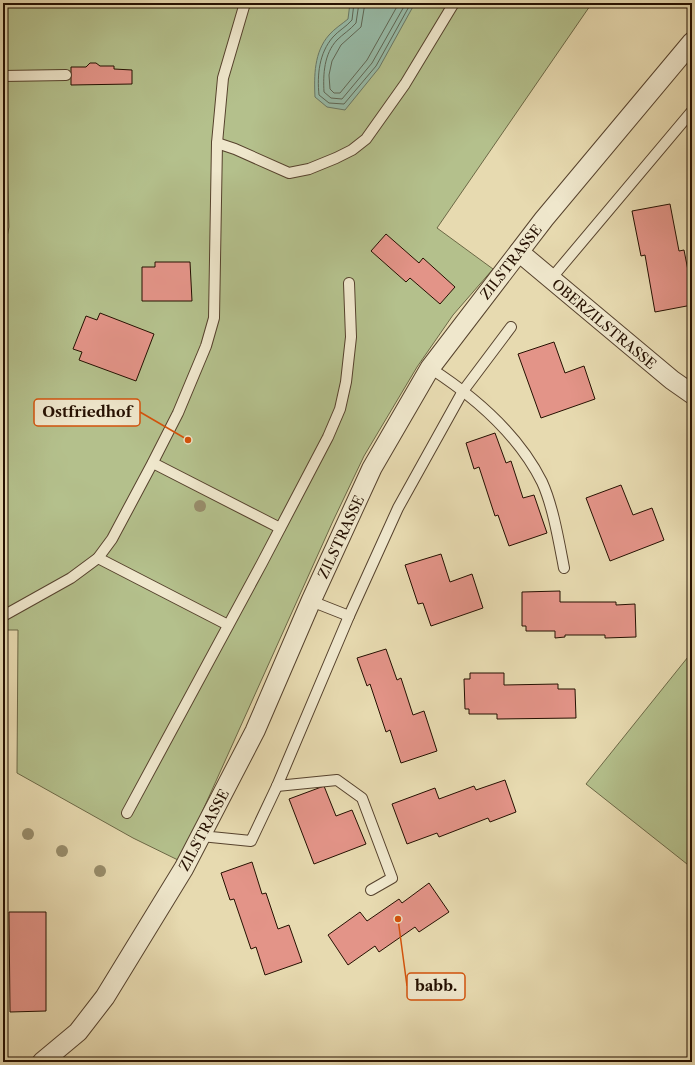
<svg xmlns="http://www.w3.org/2000/svg" width="695" height="1065" font-family="'Libre Caslon Text',serif">
  <style>
    .green { fill: #b4c08c; stroke: #6c6846 }
    .water { fill: #97bba8; stroke: #697765 }
    .lines { fill: none; stroke-linecap: round; stroke-linejoin: round }
    .shore { stroke: #5e6654; stroke-width: 1 }
    .building { fill: #e39488; stroke: #251001 }
    .service-casing { stroke: #56422d; stroke-width: 12 }
    .minor-casing { stroke: #56422d; stroke-width: 21 }
    .service { stroke: #efe7cc; stroke-width: 10 }
    .minor { stroke: #efe7cc; stroke-width: 19 }
    .tree { fill: #988d6b }
    .labels { text-anchor: middle; dominant-baseline: central; stroke-width: 3; stroke-linejoin: round; paint-order: stroke }
    .street-label { font-size: 14px; fill: #251001; stroke: #efe7cc }
    .leader { fill: none; stroke: #d4520b; stroke-width: 1.5 }
    .callout-dot { fill: #d4520b; stroke: #efe7cc; stroke-width: 1.5 }
    .callout { fill: #efe7cc; stroke: #d4520b; stroke-width: 1.5 }
    .callout-label { font-size: 15px; text-anchor: middle; font-weight: bold; fill: #251001 }
  </style>
  <rect width="100%" height="100%" fill="#e7dab0"/>
  <filter id="stains"><feTurbulence type="fractalNoise" baseFrequency=".005" numOctaves="4"/><feColorMatrix values="0 0 0 0 .2 0 0 0 0 .09 0 0 0 0 .02 0 0 0 .5 -.17"/></filter>
  <radialGradient id="worn" r=".72"><stop offset=".6" stop-color="#630" stop-opacity="0"/><stop offset="1" stop-color="#630" stop-opacity=".3"/></radialGradient>
  <g class="green">
    <path d="M3 3H592L437 228 493 269 453 315 417 367 364 456 333 521 180 861 133 838 17 773 18 630H3L5 247 9 227 6 134 3 133Z"/>
    <path d="M692 652V868L586 784Z"/>
  </g>
  <path class="water" d="M350 3H415L379 68 345 110 327 107 315 97C314 76 314 52 329 35 334 29 342 24 348 19Z"/>
  <g class="lines">
    <g class="shore">
      <path d="M354 3 352 20C346 27 338 31 333 37 319 53 317 75 319 95L329 103 344 104 376 66 411 3"/>
      <path d="M359 3 356 23C350 30 343 34 337 40 324 54 323 74 324 92L331 98 342 99 372 63 406 3"/>
      <path d="M365 3 361 27 341 45 332 61 329 75 330 89 334 93H340L367 60 399 3"/>
    </g>
  </g>
  <g class="building">
    <path d="M90 63H96L100 66H114V69L132 70V84L71 85V67H86Z"/>
    <path d="M670 204 679 251 684 250 692 291V305L655 312 645 255 641 256 632 211Z"/>
    <path d="M386 234 419 263 423 258 455 287 440 304 410 278 406 282 371 251Z"/>
    <path d="M155 262H190L192 301H142V267H155Z"/>
    <path d="M100 313 154 334 136 381 79 360 82 352 73 349 86 316 97 320Z"/>
    <path d="M554 342 565 373 584 366 595 399 541 418 518 354Z"/>
    <path d="M495 433 506 463 511 461 523 498 534 495 547 533 509 546 498 515 495 516 479 467 474 469 466 443Z"/>
    <path d="M621 485 633 515 652 508 664 540 610 561 586 498Z"/>
    <path d="M441 554 450 582 472 574 483 608 431 626 423 603 418 604 405 565Z"/>
    <path d="M560 591V602H616V605L635 604 636 637 605 638V635H565V637L555 638V631H526V626H522V592Z"/>
    <path d="M386 649 397 680 401 678 413 715 424 711 437 751 401 763 390 730 386 732 370 684 367 686 357 658Z"/>
    <path d="M470 673H504V685L558 684V689H575L576 718 497 719V714H469V709H465L464 679H470Z"/>
    <path d="M505 780 516 812 490 822 488 818 439 837 437 833 407 844 392 804 435 788 439 799 474 786 476 790Z"/>
    <path d="M324 786 336 816 352 810 366 844 314 864 289 799Z"/>
    <path d="M252 862 262 894 266 893 278 929 289 925 302 962 265 975 256 947 251 949 234 899 230 900 221 873Z"/>
    <path d="M429 883 449 912 419 932 415 927 379 952 375 946 348 965 328 935 360 912 367 921 399 899 402 903Z"/>
    <path d="M9 912H46V1011L10 1012Z"/>
  </g>
  <g class="lines">
    <defs>
      <g id="service">
        <path d="M3 76 66 75"/>
        <path d="M217 143 235 149 289 173 309 169 336 158 352 150 366 139 405 84 454 3"/>
        <path d="M550 280 692 111"/>
        <path d="M430 368C475 397 518 434 542 482 553 506 559 542 564 568"/>
        <path d="M153 463 280 528"/>
        <path d="M98 558 228 625"/>
        <path d="M311 601 349 616"/>
        <path d="M3 616 71 578 98 558 112 539 152 464 178 413 206 346 214 318 217 143 223 78 245 3"/>
        <path d="M277 786 337 780 362 798 392 878 371 890"/>
        <path d="M127 813 262 563 328 437 340 409 346 382 351 337 349 283"/>
        <path d="M201 836 251 841 277 786 349 616 398 508 463 391 511 327"/>
      </g>
      <g id="minor">
        <path d="M519 252 672 380 692 394"/>
        <path d="M42 1062 78 1032 105 997 184 868 255 731 311 601 372 468 430 368 544 219 692 42"/>
      </g>
    </defs>
    <use href="#service" class="service-casing"/>
    <use href="#minor" class="minor-casing"/>
    <use href="#service" class="service"/>
    <use href="#minor" class="minor"/>
  </g>
  <g class="tree">
    <circle cx="200" cy="506" r="6"/>
    <circle cx="28" cy="834" r="6"/>
    <circle cx="62" cy="851" r="6"/>
    <circle cx="100" cy="871" r="6"/>
  </g>
  <g class="labels">
    <g class="street-label">
      <text transform="translate(511 262) rotate(-52)">ZILSTRASSE</text>
      <text transform="translate(604 324) rotate(40)">OBERZILSTRASSE</text>
      <text transform="translate(341 537) rotate(-65)">ZILSTRASSE</text>
      <text transform="translate(204 830) rotate(-62)">ZILSTRASSE</text>
    </g>
  </g>
  <path class="leader" d="M188 440L140 412M398 919L407 986"/>
  <g class="callout-dot">
    <circle cx="188" cy="440" r="4"/>
    <circle cx="398" cy="919" r="4"/>
  </g>
  <g class="callout">
    <rect x="34" y="399" width="106" height="27" rx="4"/>
    <rect x="407" y="973" width="58" height="27" rx="4"/>
  </g>
  <g class="callout-label">
    <text x="87" y="417">Ostfriedhof</text>
    <text x="436" y="991">babb.</text>
  </g>
  <rect width="695" height="1065" fill="none" stroke="#e7dab0" stroke-width="16"/>
  <rect x="4" y="4" width="687" height="1057" fill="none" stroke="#251001" stroke-width="2"/>
  <rect x="8" y="8" width="679" height="1049" fill="none" stroke="#251001"/>
  <rect width="100%" height="100%" filter="url(#stains)"/>
  <rect width="100%" height="100%" fill="url(#worn)"/>
</svg>
